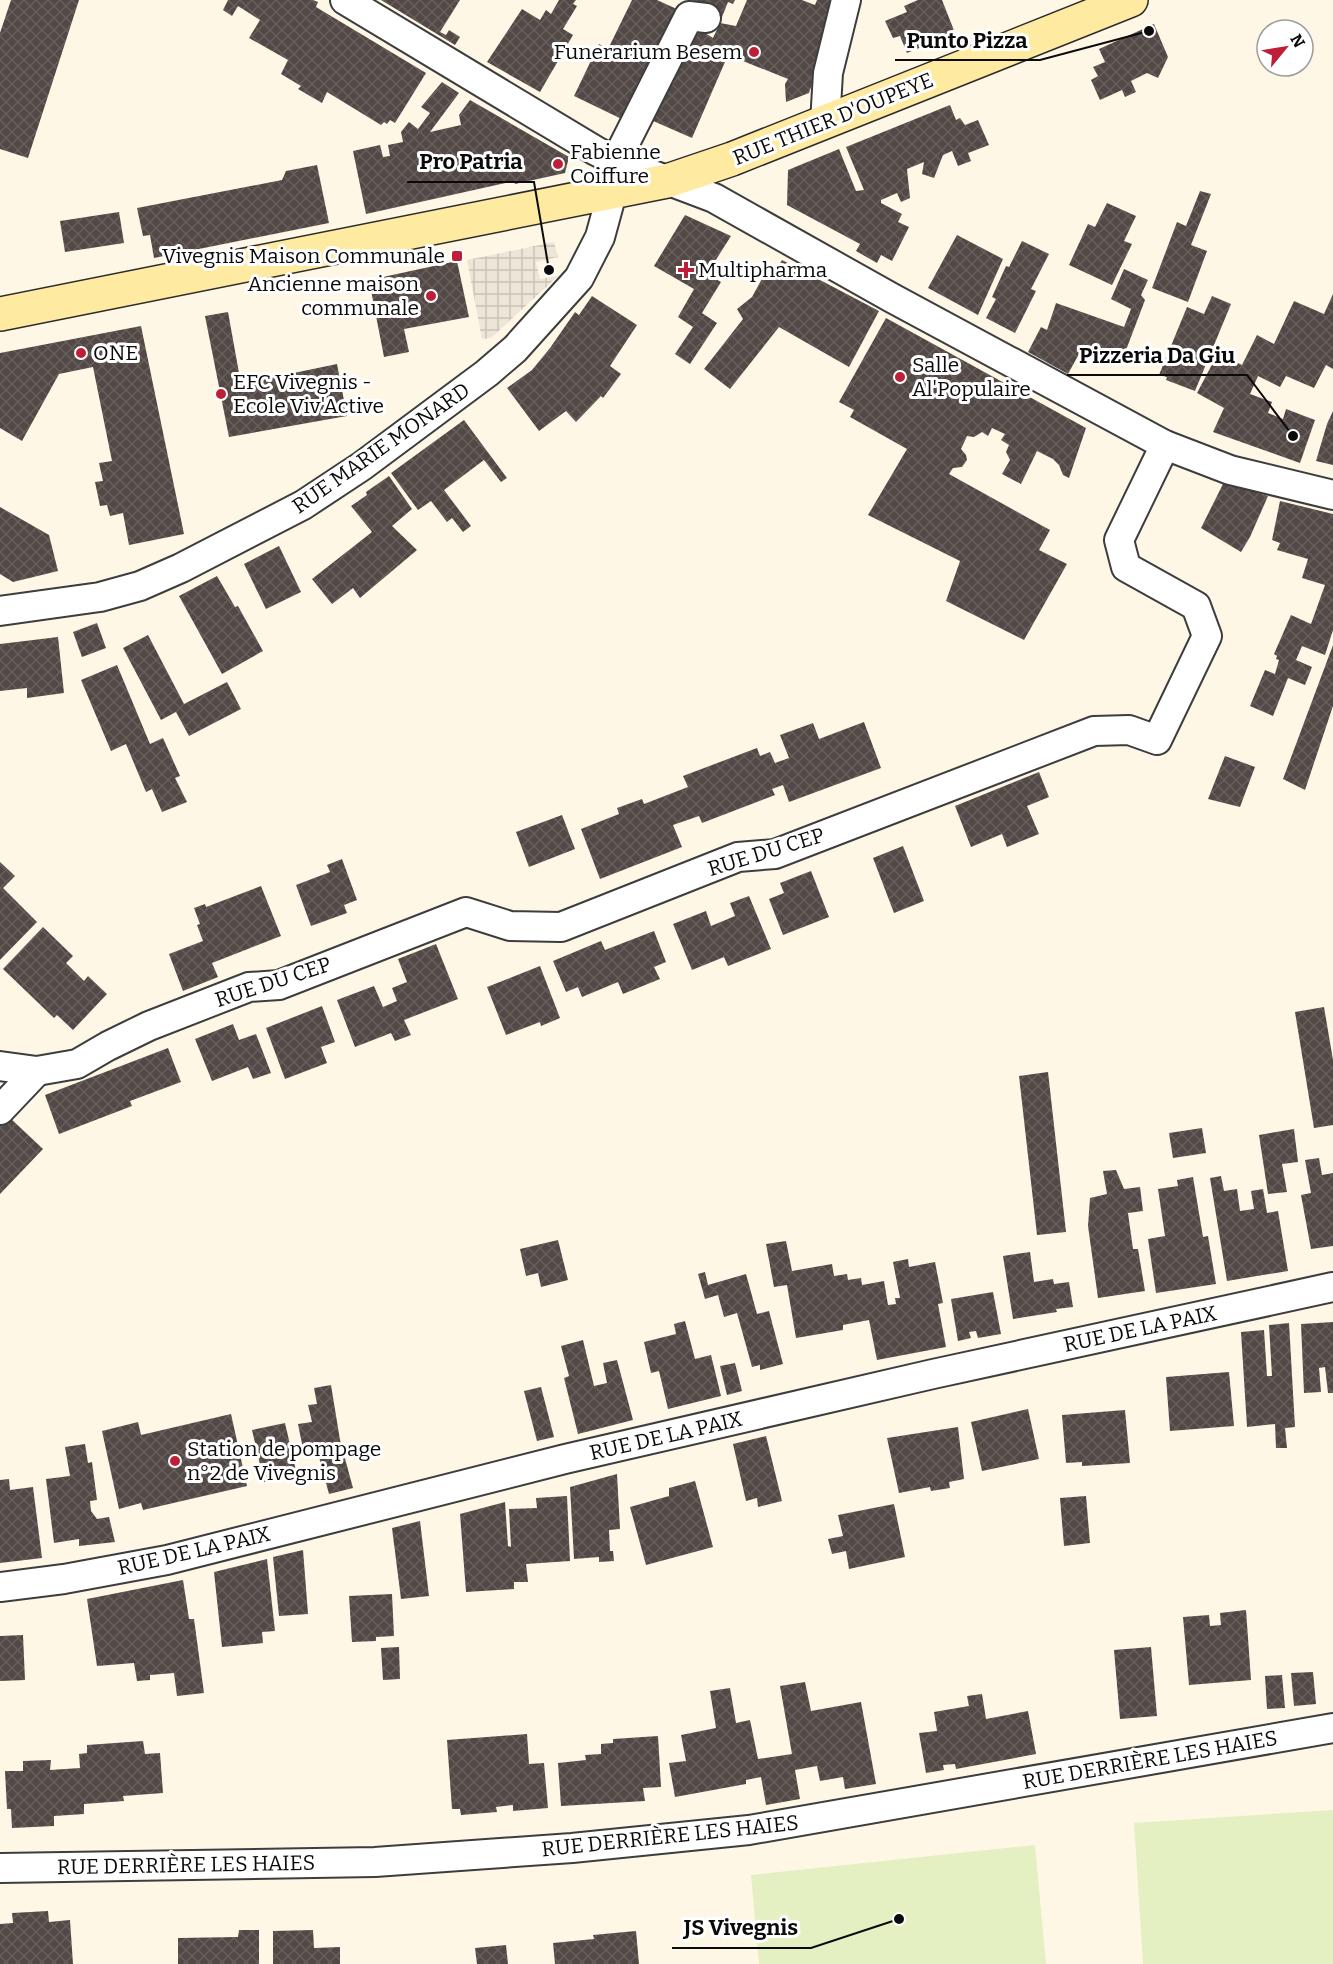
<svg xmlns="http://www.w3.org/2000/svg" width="1333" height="1964" font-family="Bitter,serif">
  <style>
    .pitch { fill: #e5f0c2 }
    .plaza { fill: url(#plaza-grid) }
    .building { fill: url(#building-cross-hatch) }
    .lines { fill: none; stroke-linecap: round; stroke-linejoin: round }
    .street-casing { stroke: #3d3d3d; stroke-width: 32 }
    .secondary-casing { stroke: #2c2c2c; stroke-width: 36 }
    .street { stroke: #fff; stroke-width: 28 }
    .secondary { stroke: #ffeaa1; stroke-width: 33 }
    .poi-dot { fill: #bd1f38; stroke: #fff; stroke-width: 2 }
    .labels { text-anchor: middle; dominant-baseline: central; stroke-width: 6; stroke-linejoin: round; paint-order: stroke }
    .poi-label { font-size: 21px; fill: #0a0a0a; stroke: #fff; text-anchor: start }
    .street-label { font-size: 21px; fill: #0a0a0a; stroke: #fff }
    .leader { fill: none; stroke: #0a0a0a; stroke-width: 2 }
    .callout-dot { fill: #0a0a0a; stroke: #fff; stroke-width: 2 }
    .callout-label { font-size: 22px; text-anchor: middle; font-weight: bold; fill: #0a0a0a; stroke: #fff; stroke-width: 6; stroke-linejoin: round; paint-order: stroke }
  </style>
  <defs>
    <pattern id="plaza-grid" width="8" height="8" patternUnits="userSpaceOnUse" patternTransform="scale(1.5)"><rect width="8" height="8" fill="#ede5d7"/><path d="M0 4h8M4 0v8" fill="none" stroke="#cac3b7"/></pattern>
    <pattern id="building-cross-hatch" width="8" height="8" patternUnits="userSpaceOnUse" patternTransform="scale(1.5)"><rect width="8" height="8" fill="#524946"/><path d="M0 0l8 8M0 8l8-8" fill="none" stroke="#665f5c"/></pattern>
  </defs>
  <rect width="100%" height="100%" fill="#fff7e6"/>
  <g class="pitch">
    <path d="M1333 1810V1964H1143L1134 1823Z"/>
    <path d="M1035 1845 1046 1964H759L751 1875Z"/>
  </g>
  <path class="plaza" d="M554 242 558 257 536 262 540 279 558 276 491 338 482 339 467 260Z"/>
  <g class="building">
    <path d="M11 0H79L28 158 0 149V33Z"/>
    <path d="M228 0H313L318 2 316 7 426 73 395 123 390 120 387 124 384 122 381 125 327 92 322 103 298 89 301 86 281 74 288 60 249 38 260 20 238 6 232 16 223 10Z"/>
    <path d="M381 0H460L440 32 446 35 449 30 460 37 455 45Z"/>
    <path d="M559 0H576L573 4 577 6 563 29 573 35 540 92 487 62 522 9 540 20 546 10 551 14Z"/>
    <path d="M632 0H657L679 10 628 122 574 96 599 44 608 49Z"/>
    <path d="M693 0H735L733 4 728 2 722 17 692 3Z"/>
    <path d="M747 0H802L815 5 817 0H840L809 93 786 102 785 84 788 79 728 55 692 138 651 120 694 26 713 38 720 23 736 26Z"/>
    <path d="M918 0H942L955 33 907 53 900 36 893 38 885 21 907 12 904 6Z"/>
    <path d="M1154 24 1168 57 1158 78 1147 73 1131 81 1136 92 1125 97 1122 90 1100 100 1091 80 1098 76 1093 67 1105 62 1099 49Z"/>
    <path d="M442 82 459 93 430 132 461 125 459 115 470 100 569 157 565 173 515 184 514 181 366 214 353 151 380 145 383 157 390 156 388 145 403 142 401 132 409 122 418 129 430 113 421 107Z"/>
    <path d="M950 105 956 120 960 118 965 125 978 120 989 145 968 153 971 161 958 166 952 151 943 155 934 178 922 174 924 162 907 169 910 198 901 202 897 193 881 200V203L902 214 898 222 909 227 892 261 881 255 877 263 856 251 860 244 787 205 788 170 839 149 856 191 864 190 846 147Z"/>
    <path d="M317 165 329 223 154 258 150 235 143 236 137 208 282 180 286 171Z"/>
    <path d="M1200 191 1211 194 1191 245 1207 251 1188 302 1152 288 1177 222 1186 226Z"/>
    <path d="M1107 203 1136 216 1124 241 1132 244 1112 285 1069 265 1088 224 1095 227Z"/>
    <path d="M119 212 124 243 65 252 60 221Z"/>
    <path d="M685 215 731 236 707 274 721 282 702 313 717 323 690 364 675 354 693 327 678 317 694 289 654 266Z"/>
    <path d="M957 235 1003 259 978 315 928 288Z"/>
    <path d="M1022 241 1049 254 1031 289 1036 291 1015 333 986 318 996 299 992 297 1006 266 1009 267Z"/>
    <path d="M782 260 879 311 849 367 779 327 730 389 704 369 743 319 737 309 752 297 764 275 771 279Z"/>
    <path d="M457 261 469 317 404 329 409 352 384 357 369 280Z"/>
    <path d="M1124 269 1148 280 1141 295 1145 300 1123 358 1086 346 1081 355 1079 354 1068 374 1028 352 1041 327 1047 330 1056 303 1124 327 1131 309 1111 299Z"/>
    <path d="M1333 294V369L1326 365 1314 388 1286 376 1280 387 1258 376 1250 394 1272 402 1268 413 1283 419 1286 409 1315 420 1300 463 1213 432 1224 408 1197 393 1218 353 1242 365 1257 335 1274 344 1294 301 1324 314Z"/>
    <path d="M592 296 637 325 610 366 621 374 603 398 601 396 576 422 566 411 539 431 507 388 532 370 550 348 575 312 579 315Z"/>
    <path d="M1212 296 1231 304 1195 391 1166 380 1167 377 1159 375 1187 307 1204 314Z"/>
    <path d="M228 312 241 384 337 364 347 416 229 437 205 316Z"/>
    <path d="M886 318 1086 428 1069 478 1063 475 1059 465 1053 459 1037 451 1021 484 1002 474 1010 460 1006 452 1009 445 1001 440 1005 434 992 428 988 436 982 432 974 437 967 436 961 449 966 455 967 460 962 467 953 468 949 474 1050 530 1039 550 1067 564 1024 640 946 601 960 561 868 515 907 449 850 417 854 410 839 402Z"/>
    <path d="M141 326 184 534 129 545 123 513 110 516 107 505 100 506 95 482 103 481 99 463 112 461 93 367 59 374 22 441 0 428V353Z"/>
    <path d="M1333 411V465L1316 461 1327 424Z"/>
    <path d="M464 420 507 478 501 482 484 460 444 490 471 526 463 532 452 518 447 522 431 501 418 510 391 473Z"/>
    <path d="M389 476 412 509 392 526 417 550 360 598 353 588 332 604 312 579 372 532 351 506 367 495 366 492Z"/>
    <path d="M1224 482 1268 496 1250 537 1241 552 1201 528Z"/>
    <path d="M1280 501 1333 514V630L1325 655 1302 646 1296 660 1312 667 1305 685 1288 678 1273 716 1250 706 1265 670 1275 674 1279 660 1276 659 1277 656 1274 654 1291 615 1311 624 1325 585 1302 578 1308 559 1277 550 1280 543 1272 540Z"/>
    <path d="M0 507 49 535 58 571 13 582 0 574Z"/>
    <path d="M279 546 301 592 266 609 244 564Z"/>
    <path d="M217 576 235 607 238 606 263 651 222 674 179 596Z"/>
    <path d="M97 623 106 648 82 657 73 632Z"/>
    <path d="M148 635 184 704 227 682 241 709 189 736 176 712 161 720 123 648Z"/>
    <path d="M58 637 64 693 27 698V688L0 691V644Z"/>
    <path d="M1333 645V706L1305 790 1283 779Z"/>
    <path d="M117 665 150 744 163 738 180 776 175 778 187 802 162 812 152 789 146 792 126 744 111 751 81 680Z"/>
    <path d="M864 722 881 768 789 802 783 785 772 789 775 795 702 823 699 816 673 825 682 847 600 879 581 829 619 814 617 808 642 799 644 804 688 787 683 776 757 748 760 756 770 752 775 763 789 758 780 735 813 723 819 739Z"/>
    <path d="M1225 756 1255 767 1240 807 1208 799Z"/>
    <path d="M1039 772 1049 797 1027 806 1039 834 1007 847 1002 834 971 847 955 806Z"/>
    <path d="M562 815 575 849 529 867 516 832Z"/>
    <path d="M903 846 924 901 894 913 873 858Z"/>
    <path d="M342 859 357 900 344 905 347 913 311 926 296 885 330 872 327 865Z"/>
    <path d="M0 862 15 876 3 888 37 922 0 960Z"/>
    <path d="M811 871 829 917 783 935 769 899 784 893 780 883Z"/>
    <path d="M261 886 281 936 212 963 218 977 183 991 169 954 203 941 197 925 200 924 194 908 205 904 206 907Z"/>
    <path d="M749 896 771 949 728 966 724 957 692 970 673 924 706 911 711 926 735 916 730 903Z"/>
    <path d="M43 927 73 956 66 963 84 981 88 976 107 994 73 1030 57 1015 54 1018 3 969Z"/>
    <path d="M654 931 666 962 654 967 660 979 623 994 618 982 582 997 578 987 566 992 553 961 601 941 605 950Z"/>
    <path d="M436 944 458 999 404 1020 411 1035 395 1041 391 1033 355 1047 337 1000 374 986 383 1007 397 1001 392 988 407 982 398 959Z"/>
    <path d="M540 966 560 1018 541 1026 540 1022 506 1035 487 987Z"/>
    <path d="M322 1006 335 1042 321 1047 327 1063 285 1079 266 1028Z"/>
    <path d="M1324 1007 1333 1060V1125L1314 1128 1295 1012Z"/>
    <path d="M233 1024 239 1040 256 1034 271 1073 253 1079 248 1067 212 1081 195 1039Z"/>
    <path d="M168 1048 181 1082 130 1101 132 1106 59 1134 45 1095Z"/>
    <path d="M1048 1072 1066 1232 1037 1235 1019 1076Z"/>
    <path d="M9 1117 43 1149 0 1194V1126Z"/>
    <path d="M1202 1128 1206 1153 1173 1158 1169 1133Z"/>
    <path d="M1294 1129 1298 1162 1282 1164 1287 1192 1268 1194 1259 1135Z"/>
    <path d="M1319 1158 1322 1175 1333 1173V1246L1311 1249 1301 1195 1311 1193 1305 1160Z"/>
    <path d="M1116 1170 1124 1189 1140 1187 1143 1211 1128 1213 1133 1249H1138L1145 1291 1098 1298 1088 1226 1090 1198 1107 1194 1103 1171Z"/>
    <path d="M1221 1176 1224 1191 1237 1189 1240 1211 1254 1209 1251 1191 1263 1189 1267 1213 1278 1211 1288 1271 1227 1281 1210 1178Z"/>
    <path d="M1193 1177 1203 1237 1208 1236 1216 1284 1156 1293 1148 1239 1165 1236 1158 1189 1178 1186 1177 1180Z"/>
    <path d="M558 1240 568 1280 541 1287 538 1273 526 1276 520 1249Z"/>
    <path d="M786 1241 792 1271 832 1264 834 1276 847 1274 848 1280 861 1278 862 1285 884 1281 888 1305 896 1304 895 1298H900L893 1262 908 1259 909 1267 935 1262 943 1303 938 1304 946 1347 877 1360 869 1320 843 1325V1330L796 1338 787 1285 774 1287 766 1244Z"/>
    <path d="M1030 1252 1034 1282 1053 1279 1054 1284 1069 1282 1073 1307 1056 1309 1057 1312 1013 1319 1003 1256Z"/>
    <path d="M705 1272 708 1285 746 1274 757 1314 769 1311 783 1364 760 1370V1365L752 1367 737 1313 724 1317 718 1295 705 1299 698 1274Z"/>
    <path d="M993 1292 1001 1334 978 1338 976 1331 969 1332 971 1338 958 1341 951 1299Z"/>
    <path d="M685 1321 695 1359 711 1355 721 1396 668 1409 659 1371 651 1373 644 1342 676 1334 674 1324Z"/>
    <path d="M1333 1322V1393H1328L1325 1367 1319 1368 1321 1392 1304 1393 1301 1324Z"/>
    <path d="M1289 1323 1295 1427 1285 1428 1287 1448H1276L1275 1424 1247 1427 1241 1332 1264 1330 1267 1376H1272L1269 1325Z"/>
    <path d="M583 1340 594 1386 607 1383 603 1363 617 1360 633 1420 578 1434 564 1378 569 1376 561 1346Z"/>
    <path d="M735 1363 742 1391 727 1395 720 1366Z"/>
    <path d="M1229 1372 1234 1426 1170 1431 1166 1377Z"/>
    <path d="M331 1385 340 1440 353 1488 329 1494 316 1446 303 1449 298 1424 312 1422 308 1405 317 1404 314 1388Z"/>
    <path d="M541 1387 554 1437 537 1441 524 1391Z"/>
    <path d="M1028 1409 1039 1459 982 1471 971 1422Z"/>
    <path d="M1125 1410 1130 1463 1082 1466V1462L1066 1463 1062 1415Z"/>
    <path d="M231 1414 247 1486 143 1510 141 1503 119 1509 102 1431 138 1422 141 1435Z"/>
    <path d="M285 1423 297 1475 264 1482 252 1430Z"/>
    <path d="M958 1427 964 1479 949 1482 950 1488 931 1491 930 1487 899 1493 887 1438Z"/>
    <path d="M766 1436 782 1501 758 1507 757 1498 746 1501 733 1444Z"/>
    <path d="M85 1444 88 1463 92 1462 97 1500 90 1501 91 1511 97 1519 109 1517 115 1542 79 1546V1539L54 1543 46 1479 70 1476 65 1447Z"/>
    <path d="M617 1474 620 1529 609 1530 610 1551H613L614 1561 599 1562V1557L574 1559 570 1487Z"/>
    <path d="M9 1479 10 1490 33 1487 42 1558 0 1563V1480Z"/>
    <path d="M695 1481 713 1547 646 1565 630 1507 669 1496V1488Z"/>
    <path d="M567 1496 570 1561 526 1564 528 1582H514V1589L466 1592 460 1514 505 1502 508 1546 511 1547 509 1509 537 1508 536 1498Z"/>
    <path d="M1086 1496 1090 1543 1064 1546 1060 1498Z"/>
    <path d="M894 1504 905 1557 849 1569 846 1551 832 1554 828 1539 843 1536 838 1515Z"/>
    <path d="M420 1521 429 1596 401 1599 392 1528Z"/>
    <path d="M303 1550 308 1614 279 1616 273 1557Z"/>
    <path d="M267 1559 275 1631 262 1632 263 1643 222 1647 214 1572Z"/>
    <path d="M183 1580 189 1619H194L204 1693 177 1696 174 1673 150 1675V1680L137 1681 134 1663 97 1666 87 1599Z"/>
    <path d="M392 1594 394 1636 376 1637V1641L352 1642 349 1596Z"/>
    <path d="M1246 1610 1251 1680 1189 1685 1183 1617 1209 1615 1210 1626 1221 1625 1220 1613Z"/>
    <path d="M23 1635 25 1680 0 1681V1636Z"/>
    <path d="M399 1647 400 1679 383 1680 381 1648Z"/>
    <path d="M1151 1647 1157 1716 1120 1719 1114 1650Z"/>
    <path d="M1313 1672 1316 1704 1294 1706 1291 1673Z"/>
    <path d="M1282 1675 1285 1708 1267 1709 1265 1676Z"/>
    <path d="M805 1682 811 1711 861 1702 876 1784 845 1789 843 1777 820 1781 817 1766 795 1770 800 1799 766 1805 761 1777 746 1780V1784L675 1797 669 1763 686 1761 681 1735 716 1728 710 1691 730 1688 736 1723 750 1720 758 1759 792 1754 780 1686Z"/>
    <path d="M982 1694 986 1719 1028 1711 1036 1754 956 1769 955 1764 943 1765 944 1770 926 1773 919 1733 937 1731 934 1712 969 1706 967 1696Z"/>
    <path d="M527 1734 529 1764 544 1763 548 1808 513 1811V1805L496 1807 497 1812 461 1815 460 1809H452L447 1740Z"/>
    <path d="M658 1736 661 1787 643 1788 645 1801 561 1806 558 1763 586 1760 585 1755 601 1754V1744L613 1743V1739Z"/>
    <path d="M143 1741 145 1754 160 1753 163 1793 123 1796 124 1801 84 1804V1814L54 1816V1826L12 1828 11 1809H7L5 1771H23V1761L51 1760 50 1770 80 1768 79 1754 87 1753V1745Z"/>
    <path d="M48 1911 49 1922 70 1920 73 1964H0V1924L13 1923 12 1913Z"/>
    <path d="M239 1930H259V1964H178V1938L238 1937Z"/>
    <path d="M313 1930 314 1948 340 1947V1964H273V1931Z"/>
    <path d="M636 1931 639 1964H555L553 1943 594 1939 593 1935Z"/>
    <path d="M506 1945 508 1964H477L475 1948Z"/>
  </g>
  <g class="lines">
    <defs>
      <g id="street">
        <path d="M345 0 596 151 616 161 714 198 892 298 1165 445 1230 470 1333 495"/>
        <path d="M825 123 828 73 846 0"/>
        <path d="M0 611 100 597 140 586 181 568 303 505 362 466 487 373 515 349 579 278 600 237 612 193 616 161 625 143 689 16 706 18"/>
        <path d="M0 1066 37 1071 77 1064 108 1046 149 1026 249 987 279 985 466 912 510 926 561 927 738 857 775 854 1094 731 1129 730 1157 740 1207 636 1196 606 1126 567 1119 540 1165 445"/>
        <path d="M0 1110 37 1071"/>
        <path d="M0 1587 64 1579 167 1560 565 1459 933 1374 1333 1287"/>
        <path d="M0 1868 375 1862 572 1848 749 1830 1333 1728"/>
      </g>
      <path id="secondary" d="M0 314 667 181 732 159 1131 0"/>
    </defs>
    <use href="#street" class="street-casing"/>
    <use href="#secondary" class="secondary-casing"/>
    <use href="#street" class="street"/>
    <use href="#secondary" class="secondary"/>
  </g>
  <g class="poi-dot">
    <circle cx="754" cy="52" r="6"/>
    <circle cx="558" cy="164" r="6"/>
    <rect x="451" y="250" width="12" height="12" rx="3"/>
    <path d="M683 261h6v6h6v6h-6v6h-6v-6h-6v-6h6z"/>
    <circle cx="431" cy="296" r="6"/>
    <circle cx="81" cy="353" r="6"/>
    <circle cx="900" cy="377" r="6"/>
    <circle cx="221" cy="394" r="6"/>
    <circle cx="175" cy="1461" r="6"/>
  </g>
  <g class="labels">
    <g class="poi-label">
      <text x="742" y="52" text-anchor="end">Funerarium Besem</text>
      <text x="570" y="152">Fabienne<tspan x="570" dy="24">Coiffure</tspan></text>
      <text x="445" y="256" text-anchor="end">Vivegnis Maison Communale</text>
      <text x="698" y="270">Multipharma</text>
      <text x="419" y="284" text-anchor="end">Ancienne maison<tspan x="419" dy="24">communale</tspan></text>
      <text x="93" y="353">ONE</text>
      <text x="912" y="365">Salle<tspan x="912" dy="24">Al'Populaire</tspan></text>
      <text x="233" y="382">EFC Vivegnis -<tspan x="233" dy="24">Ecole Viv'Active</tspan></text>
      <text x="187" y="1449">Station de pompage<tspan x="187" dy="24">n°2 de Vivegnis</tspan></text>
    </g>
    <g class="street-label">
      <text transform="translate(833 119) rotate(-22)">RUE THIER D'OUPEYE</text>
      <text transform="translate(381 448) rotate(-35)">RUE MARIE MONARD</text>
      <text transform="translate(766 852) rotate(-17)">RUE DU CEP</text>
      <text transform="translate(273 982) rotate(-18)">RUE DU CEP</text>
      <text transform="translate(1140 1329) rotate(-12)">RUE DE LA PAIX</text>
      <text transform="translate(666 1436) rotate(-13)">RUE DE LA PAIX</text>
      <text transform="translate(194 1551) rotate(-13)">RUE DE LA PAIX</text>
      <text transform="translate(1150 1760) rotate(-10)">RUE DERRIÈRE LES HAIES</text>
      <text transform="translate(670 1836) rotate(-6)">RUE DERRIÈRE LES HAIES</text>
      <text transform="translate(186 1865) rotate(-1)">RUE DERRIÈRE LES HAIES</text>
    </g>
  </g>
  <path class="leader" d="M1149 31L1040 60H895M549 270L534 182H407M1293 436L1247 375H1067M899 1919L811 1948H672"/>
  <g class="callout-dot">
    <circle cx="1149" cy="31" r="6"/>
    <circle cx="549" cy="270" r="6"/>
    <circle cx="1293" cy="436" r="6"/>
    <circle cx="899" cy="1919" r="6"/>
  </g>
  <g class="callout-label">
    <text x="967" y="48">Punto Pizza</text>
    <text x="471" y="169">Pro Patria</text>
    <text x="1157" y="363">Pizzeria Da Giu</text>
    <text x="741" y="1935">JS Vivegnis</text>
  </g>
  <g transform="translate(1285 48) rotate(60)"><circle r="28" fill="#ffffff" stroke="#9d9d9d" stroke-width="1.5"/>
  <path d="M0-4.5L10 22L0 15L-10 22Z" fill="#bd1f38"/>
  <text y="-9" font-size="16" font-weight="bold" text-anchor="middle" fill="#0a0a0a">N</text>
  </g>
</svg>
